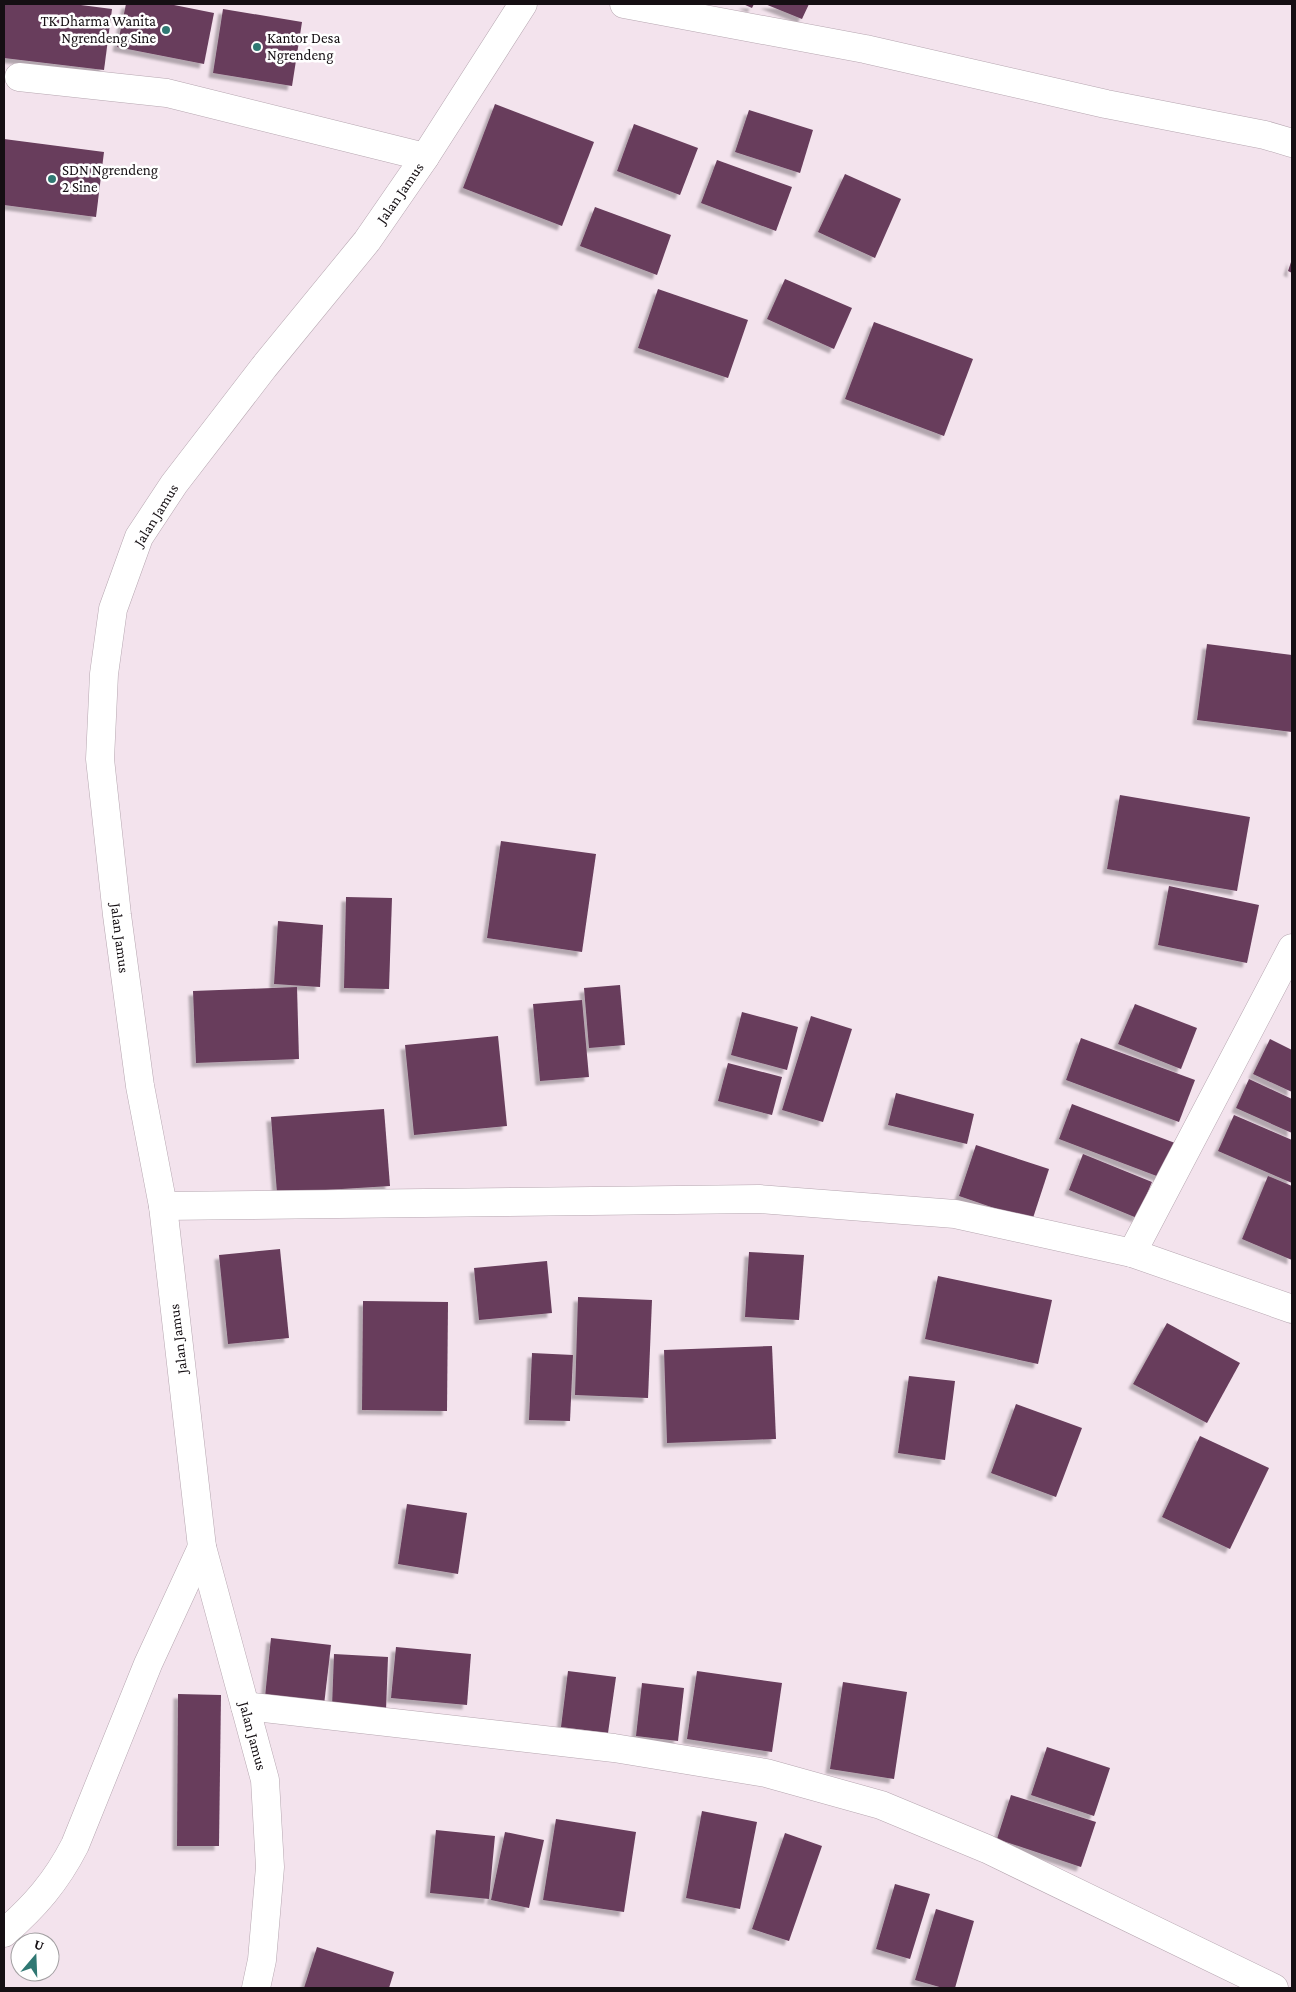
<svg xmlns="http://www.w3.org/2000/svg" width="1296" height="1992" font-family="'Crimson Pro',serif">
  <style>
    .building { fill: #673d5b; filter: url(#shadow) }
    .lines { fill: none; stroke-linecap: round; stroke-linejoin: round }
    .minor-casing { stroke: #b6a6b0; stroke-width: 29 }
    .minor { stroke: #fff; stroke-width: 28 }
    .poi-dot { fill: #307873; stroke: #fff; stroke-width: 2 }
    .labels { text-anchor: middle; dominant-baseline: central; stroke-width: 5; stroke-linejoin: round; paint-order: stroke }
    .poi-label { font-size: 15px; fill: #150f13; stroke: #fff; text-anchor: start }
    .street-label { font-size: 15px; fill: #150f13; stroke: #fff }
  </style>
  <defs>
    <filter id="shadow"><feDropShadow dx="-4.5" dy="4.5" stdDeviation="1" flood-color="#0004"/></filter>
  </defs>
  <rect width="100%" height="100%" fill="#f3e3ed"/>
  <g class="building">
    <path d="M4 4H73L112 9 104 70 4 58Z"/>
    <path d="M126 4H169L214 13 204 64 117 47Z"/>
    <path d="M743 4H754L752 8Z"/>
    <path d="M765 4H809L802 19Z"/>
    <path d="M223 9 302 22 292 86 213 73Z"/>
    <path d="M495 104 594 142 562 226 463 188Z"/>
    <path d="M749 110 813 130 800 173 735 152Z"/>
    <path d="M634 124 698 148 680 195 617 171Z"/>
    <path d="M4 139 104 152 96 217 4 205Z"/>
    <path d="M717 160 792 187 776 231 701 203Z"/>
    <path d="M845 174 901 199 875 258 818 232Z"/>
    <path d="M595 207 671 235 657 275 580 246Z"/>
    <path d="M1292 259V273L1288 271Z"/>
    <path d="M785 279 852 308 834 349 767 319Z"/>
    <path d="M658 289 748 320 728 378 638 348Z"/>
    <path d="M874 322 973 359 944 436 845 399Z"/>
    <path d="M1207 644 1292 655V732L1197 720Z"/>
    <path d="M1120 795 1250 817 1237 891 1107 869Z"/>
    <path d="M501 841 596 854 582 952 487 938Z"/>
    <path d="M1169 886 1259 905 1247 963 1158 945Z"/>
    <path d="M346 897 392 898 389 989 344 988Z"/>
    <path d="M278 921 323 925 320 987 274 984Z"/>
    <path d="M620 985 625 1045 589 1048 584 988Z"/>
    <path d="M297 987 299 1059 196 1063 193 991Z"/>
    <path d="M582 1000 589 1077 540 1081 533 1004Z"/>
    <path d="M1135 1004 1197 1028 1181 1069 1118 1044Z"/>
    <path d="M742 1012 798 1027 787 1070 731 1055Z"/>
    <path d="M811 1016 852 1029 823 1122 782 1110Z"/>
    <path d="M498 1036 507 1126 414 1135 405 1045Z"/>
    <path d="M1081 1038 1195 1080 1179 1122 1066 1080Z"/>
    <path d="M1270 1039 1292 1050V1092L1253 1074Z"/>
    <path d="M728 1063 782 1077 772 1115 718 1101Z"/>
    <path d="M1249 1079 1292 1099V1133L1236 1108Z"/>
    <path d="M896 1093 974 1114 967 1144 888 1125Z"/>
    <path d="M1072 1104 1175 1143 1162 1178 1059 1139Z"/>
    <path d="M384 1109 390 1186 277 1193 271 1117Z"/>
    <path d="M1234 1115 1292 1140V1183L1218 1151Z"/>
    <path d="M976 1145 1049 1169 1032 1221 959 1196Z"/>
    <path d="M1083 1154 1152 1182 1137 1218 1069 1190Z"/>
    <path d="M1268 1176 1292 1186V1260L1242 1239Z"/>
    <path d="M280 1249 289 1338 228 1344 219 1255Z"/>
    <path d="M749 1252 804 1255 799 1320 745 1317Z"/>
    <path d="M547 1261 552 1313 479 1320 474 1268Z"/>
    <path d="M938 1276 1052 1300 1038 1364 925 1339Z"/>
    <path d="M578 1297 652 1300 648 1398 575 1395Z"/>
    <path d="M363 1301 448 1302 447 1411 362 1410Z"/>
    <path d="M1167 1323 1240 1363 1207 1423 1133 1384Z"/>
    <path d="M772 1346 776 1439 667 1443 664 1350Z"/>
    <path d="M532 1353 573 1355 570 1421 529 1420Z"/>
    <path d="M909 1376 955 1381 945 1460 898 1453Z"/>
    <path d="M1016 1404 1082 1428 1056 1497 991 1473Z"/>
    <path d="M1200 1436 1269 1468 1230 1549 1162 1517Z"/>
    <path d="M407 1504 467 1513 458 1574 398 1564Z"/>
    <path d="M271 1638 331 1645 324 1705 265 1697Z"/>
    <path d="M396 1647 471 1654 467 1705 391 1698Z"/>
    <path d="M334 1654 388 1657 386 1710 332 1707Z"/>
    <path d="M568 1671 616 1677 608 1733 561 1727Z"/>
    <path d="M697 1671 782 1683 772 1752 687 1739Z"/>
    <path d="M843 1682 907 1692 894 1779 830 1769Z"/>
    <path d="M642 1683 684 1688 678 1741 636 1736Z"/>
    <path d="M178 1694 221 1695 219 1846H177Z"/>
    <path d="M1047 1747 1110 1768 1094 1816 1031 1795Z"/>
    <path d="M1011 1795 1096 1822 1081 1867 997 1839Z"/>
    <path d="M702 1811 757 1822 740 1909 686 1898Z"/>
    <path d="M556 1819 636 1832 624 1912 543 1900Z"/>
    <path d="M436 1830 495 1836 489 1899 430 1893Z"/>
    <path d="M505 1832 544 1840 529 1908 491 1900Z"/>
    <path d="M785 1833 822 1846 789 1941 752 1929Z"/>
    <path d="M895 1884 930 1894 910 1959 876 1949Z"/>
    <path d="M936 1909 974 1921 955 1988H943L915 1980Z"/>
    <path d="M317 1947 394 1972 389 1988H304Z"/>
  </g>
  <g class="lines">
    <defs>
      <g id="minor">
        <path d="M624 4 865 49 1106 104 1265 135 1292 143"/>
        <path d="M19 77 167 93 425 157"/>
        <path d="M163 1206 759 1199 955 1214 1132 1253 1292 1309"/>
        <path d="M1132 1253 1292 948"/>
        <path d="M245 1706 614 1748 766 1773 881 1805 987 1849 1274 1988"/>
        <path d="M4 1933C35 1906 56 1882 75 1845L148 1664 202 1547"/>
        <path d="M256 1988 262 1960 270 1867 265 1780 202 1547 163 1206 140 1086 117 915 100 759 104 674 113 609 139 537 174 484 264 367 367 241 425 157 523 4"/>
      </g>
    </defs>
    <use href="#minor" class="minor-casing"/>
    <use href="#minor" class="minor"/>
  </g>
  <g class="poi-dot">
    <circle cx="166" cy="30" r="5"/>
    <circle cx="257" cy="47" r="5"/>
    <circle cx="52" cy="179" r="5"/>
  </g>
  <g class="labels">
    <g class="poi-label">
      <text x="156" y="21" text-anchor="end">TK Dharma Wanita<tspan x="156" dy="17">Ngrendeng Sine</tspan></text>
      <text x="267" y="38">Kantor Desa<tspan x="267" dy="17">Ngrendeng</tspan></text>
      <text x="62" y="170">SDN Ngrendeng<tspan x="62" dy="17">2 Sine</tspan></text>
    </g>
    <g class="street-label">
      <text transform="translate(400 193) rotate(-55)">Jalan Jamus</text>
      <text transform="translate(156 515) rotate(-58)">Jalan Jamus</text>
      <text transform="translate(120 938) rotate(83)">Jalan Jamus</text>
      <text transform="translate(178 1339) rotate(-97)">Jalan Jamus</text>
      <text transform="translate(253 1736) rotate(75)">Jalan Jamus</text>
    </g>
  </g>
  <rect width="1296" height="1992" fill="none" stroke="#150f13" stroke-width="10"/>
  <g transform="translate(35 1957) rotate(19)"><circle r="24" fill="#ffffff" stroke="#a19fa1"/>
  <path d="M0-4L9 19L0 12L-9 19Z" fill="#307873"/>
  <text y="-8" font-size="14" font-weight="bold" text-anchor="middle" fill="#150f13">U</text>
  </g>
</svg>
